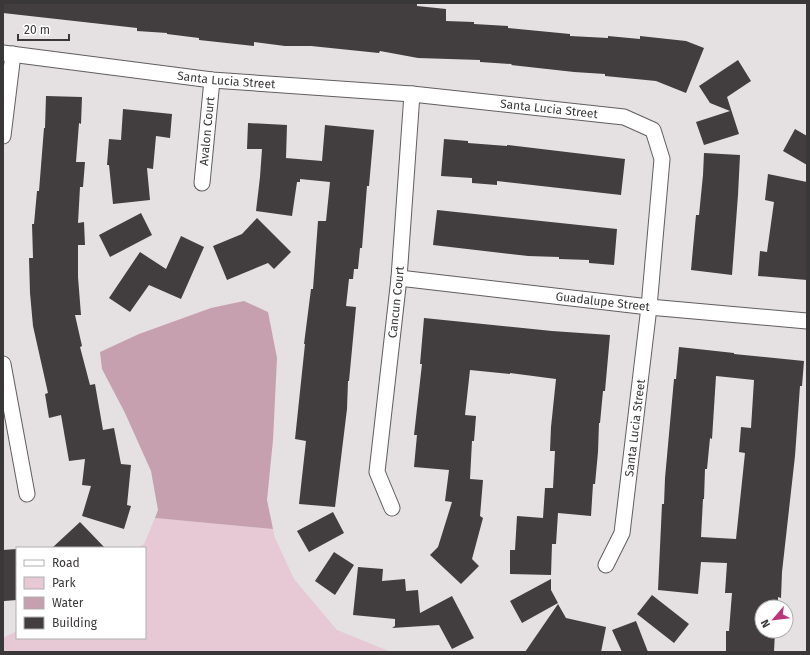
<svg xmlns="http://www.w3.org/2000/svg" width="810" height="655" font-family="'Fira Sans',sans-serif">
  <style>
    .green { fill: #e6c9d4 }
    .water { fill: #c6a0ae }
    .building { fill: #423e3f; fill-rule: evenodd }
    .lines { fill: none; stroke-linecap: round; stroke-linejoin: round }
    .street-casing { stroke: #625d5f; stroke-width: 17 }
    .street { stroke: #fff; stroke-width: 15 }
    .labels { text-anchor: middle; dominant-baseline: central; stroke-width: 4; stroke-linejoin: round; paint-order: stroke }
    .street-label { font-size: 12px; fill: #3a3738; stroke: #fff }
  </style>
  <rect width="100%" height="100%" fill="#e5e0e2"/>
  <path class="green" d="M155 518 273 529 274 536 294 579 337 630 391 652H3V638L17 631V638H145V548H139L144 544Z"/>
  <path class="water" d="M244 301 268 312 277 358 273 440 267 500 273 529 155 518 158 510 151 471 125 413 102 369 100 352 139 334 211 308Z"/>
  <g class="building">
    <path d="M3 3H417V6L446 9V21L474 22V24L508 26V28L570 34V36L608 38V36L640 39V36L686 41 704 48 686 93 656 81 605 76V74L574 72 511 65 512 64 480 62V60L418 58 380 51 379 53 311 46H285L254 42V46L199 40V38L167 34V33L137 31V28L3 13Z"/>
    <path d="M738 60 751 81 727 97 739 134 704 145 696 122 730 111 710 103 699 86Z"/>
    <path d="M46 96 82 97 81 124 79 123 76 162H85L83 187H80L78 223 84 222 85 245H78V277L81 315H75L82 346 80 347 90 385 95 384 103 430 114 428 121 464 131 465 127 505 131 506 124 529 82 516 91 486 82 485 85 459 69 461 61 415 49 418 45 394 48 393 33 326 30 293 29 258H33L32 224H34L37 191H39L44 128H45Z"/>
    <path d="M123 109 172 114 170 138 156 136 153 169 147 168 150 200 113 204 109 165H107L109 139 121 140Z"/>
    <path d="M248 123 287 125 286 158 322 161 325 125 374 130 369 186H367L362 248H360L358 269H354L353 279H349L346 306 356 307 349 381H348L347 409 335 507 299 504 306 441 295 439 305 344H304L311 289H313L318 221H326L330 182 300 179V182H297L292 216 256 211 260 177 262 149H247Z"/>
    <path d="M795 129 807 136V165L783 151Z"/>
    <path d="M444 139 468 141V143L507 146V145L625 159 621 195 497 181V185L472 183V178L441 176Z"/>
    <path d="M704 153 740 155 738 195 732 275 691 270 696 215H699L703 175Z"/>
    <path d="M768 174 807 182V280L758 276 760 251 767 252 774 202 765 200Z"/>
    <path d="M437 210 617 229 614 265 589 263V260L559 259V257L528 256 433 245Z"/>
    <path d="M141 213 152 235 110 257 99 235Z"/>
    <path d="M257 218 291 252 274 269 268 263 227 280 213 246 242 234Z"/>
    <path d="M181 236 204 247 181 299 149 285 130 312 109 298 140 252 166 269Z"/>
    <path d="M424 318 552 331 610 335 605 391H603L600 423H599L598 452 595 484H593L591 516 558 513 556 544H552L551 575 510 574V550H515L517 516 543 518 545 488H553L555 451H550L551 427 556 379 510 373V374L470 370 465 415 476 416 474 441H472L470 479 483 480 480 516 483 518 472 559 479 566 461 584 430 555 438 547 452 502 445 501 449 470 414 467 417 435H414L422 364H420Z"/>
    <path d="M679 347 734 353V354L804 361 802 386H800L795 456 782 572 781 598 778 597V607H762V631H776H775L774 652H726V631H729L732 593H725L727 563 701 562 698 594 658 590 662 504H664L665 478 674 379H676ZM716 376 754 380 751 428 741 427 739 452 745 453 736 539 701 537 703 499H704L705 469H707L710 438 712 439Z"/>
    <path d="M333 512 344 533 309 552 297 531Z"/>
    <path d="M80 522 105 548H52Z"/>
    <path d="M17 549V600L4 601 3 550Z"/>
    <path d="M334 552 354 565 335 595 315 581Z"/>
    <path d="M358 567 383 569 382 581 405 579 406 591 418 590 420 613 452 596 474 638 452 649 439 625 392 628 395 626V619L353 615Z"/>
    <path d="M551 579V590L558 603 522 623 510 601Z"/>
    <path d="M652 595 689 624 674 643 637 614Z"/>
    <path d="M558 604 566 618 606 627 601 652H525Z"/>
    <path d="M636 621 648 652H622L612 630Z"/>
  </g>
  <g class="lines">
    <defs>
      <g id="street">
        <path id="s1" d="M3 53 212 80 412 94 624 117 653 130 662 159 649 307 622 533 606 565"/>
        <path d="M3 136 13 54"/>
        <path id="s2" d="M202 183 212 80"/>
        <path id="s3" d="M399 278 649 307 807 321"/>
        <path d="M3 364 27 494"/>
        <path id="s4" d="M392 508 377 472 399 278 412 94"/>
      </g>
    </defs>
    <use href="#street" class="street-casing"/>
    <use href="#street" class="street"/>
  </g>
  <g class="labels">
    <g class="street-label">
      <text stroke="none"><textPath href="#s1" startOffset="225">Santa Lucia Street</textPath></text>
      <text stroke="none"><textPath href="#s1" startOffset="549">Santa Lucia Street</textPath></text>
      <text stroke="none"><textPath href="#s2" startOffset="52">Avalon Court</textPath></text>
      <text stroke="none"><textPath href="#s4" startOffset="210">Cancun Court</textPath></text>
      <text stroke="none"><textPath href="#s3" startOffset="205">Guadalupe Street</textPath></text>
      <text transform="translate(635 428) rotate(-83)">Santa Lucia Street</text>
    </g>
  </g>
  <rect width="810" height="655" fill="none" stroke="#3a3738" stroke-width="8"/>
  <rect x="16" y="547" width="130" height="92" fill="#ffffff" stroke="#b0afaf"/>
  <rect x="24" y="560" width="20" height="6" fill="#ffffff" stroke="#b0afaf"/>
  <text x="52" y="567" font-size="12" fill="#3a3738">Road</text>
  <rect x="24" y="577" width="20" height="12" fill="#e6c9d4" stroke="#b0afaf"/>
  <text x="52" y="587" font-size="12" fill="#3a3738">Park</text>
  <rect x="24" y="597" width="20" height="12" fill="#c6a0ae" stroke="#b0afaf"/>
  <text x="52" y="607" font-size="12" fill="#3a3738">Water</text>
  <rect x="24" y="617" width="20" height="12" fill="#423e3f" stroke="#b0afaf"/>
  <text x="52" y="627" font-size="12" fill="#3a3738">Building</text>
  <g transform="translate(774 619) rotate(242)"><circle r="19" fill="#ffffff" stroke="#b0afaf"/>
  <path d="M0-3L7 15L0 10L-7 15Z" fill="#ba3579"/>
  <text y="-6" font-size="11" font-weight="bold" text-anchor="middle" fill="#3a3738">N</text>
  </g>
  <path d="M18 34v6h51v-6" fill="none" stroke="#3a3738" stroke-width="2"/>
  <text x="24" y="34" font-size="12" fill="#3a3738" stroke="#ffffff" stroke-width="3" paint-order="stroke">20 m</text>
</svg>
